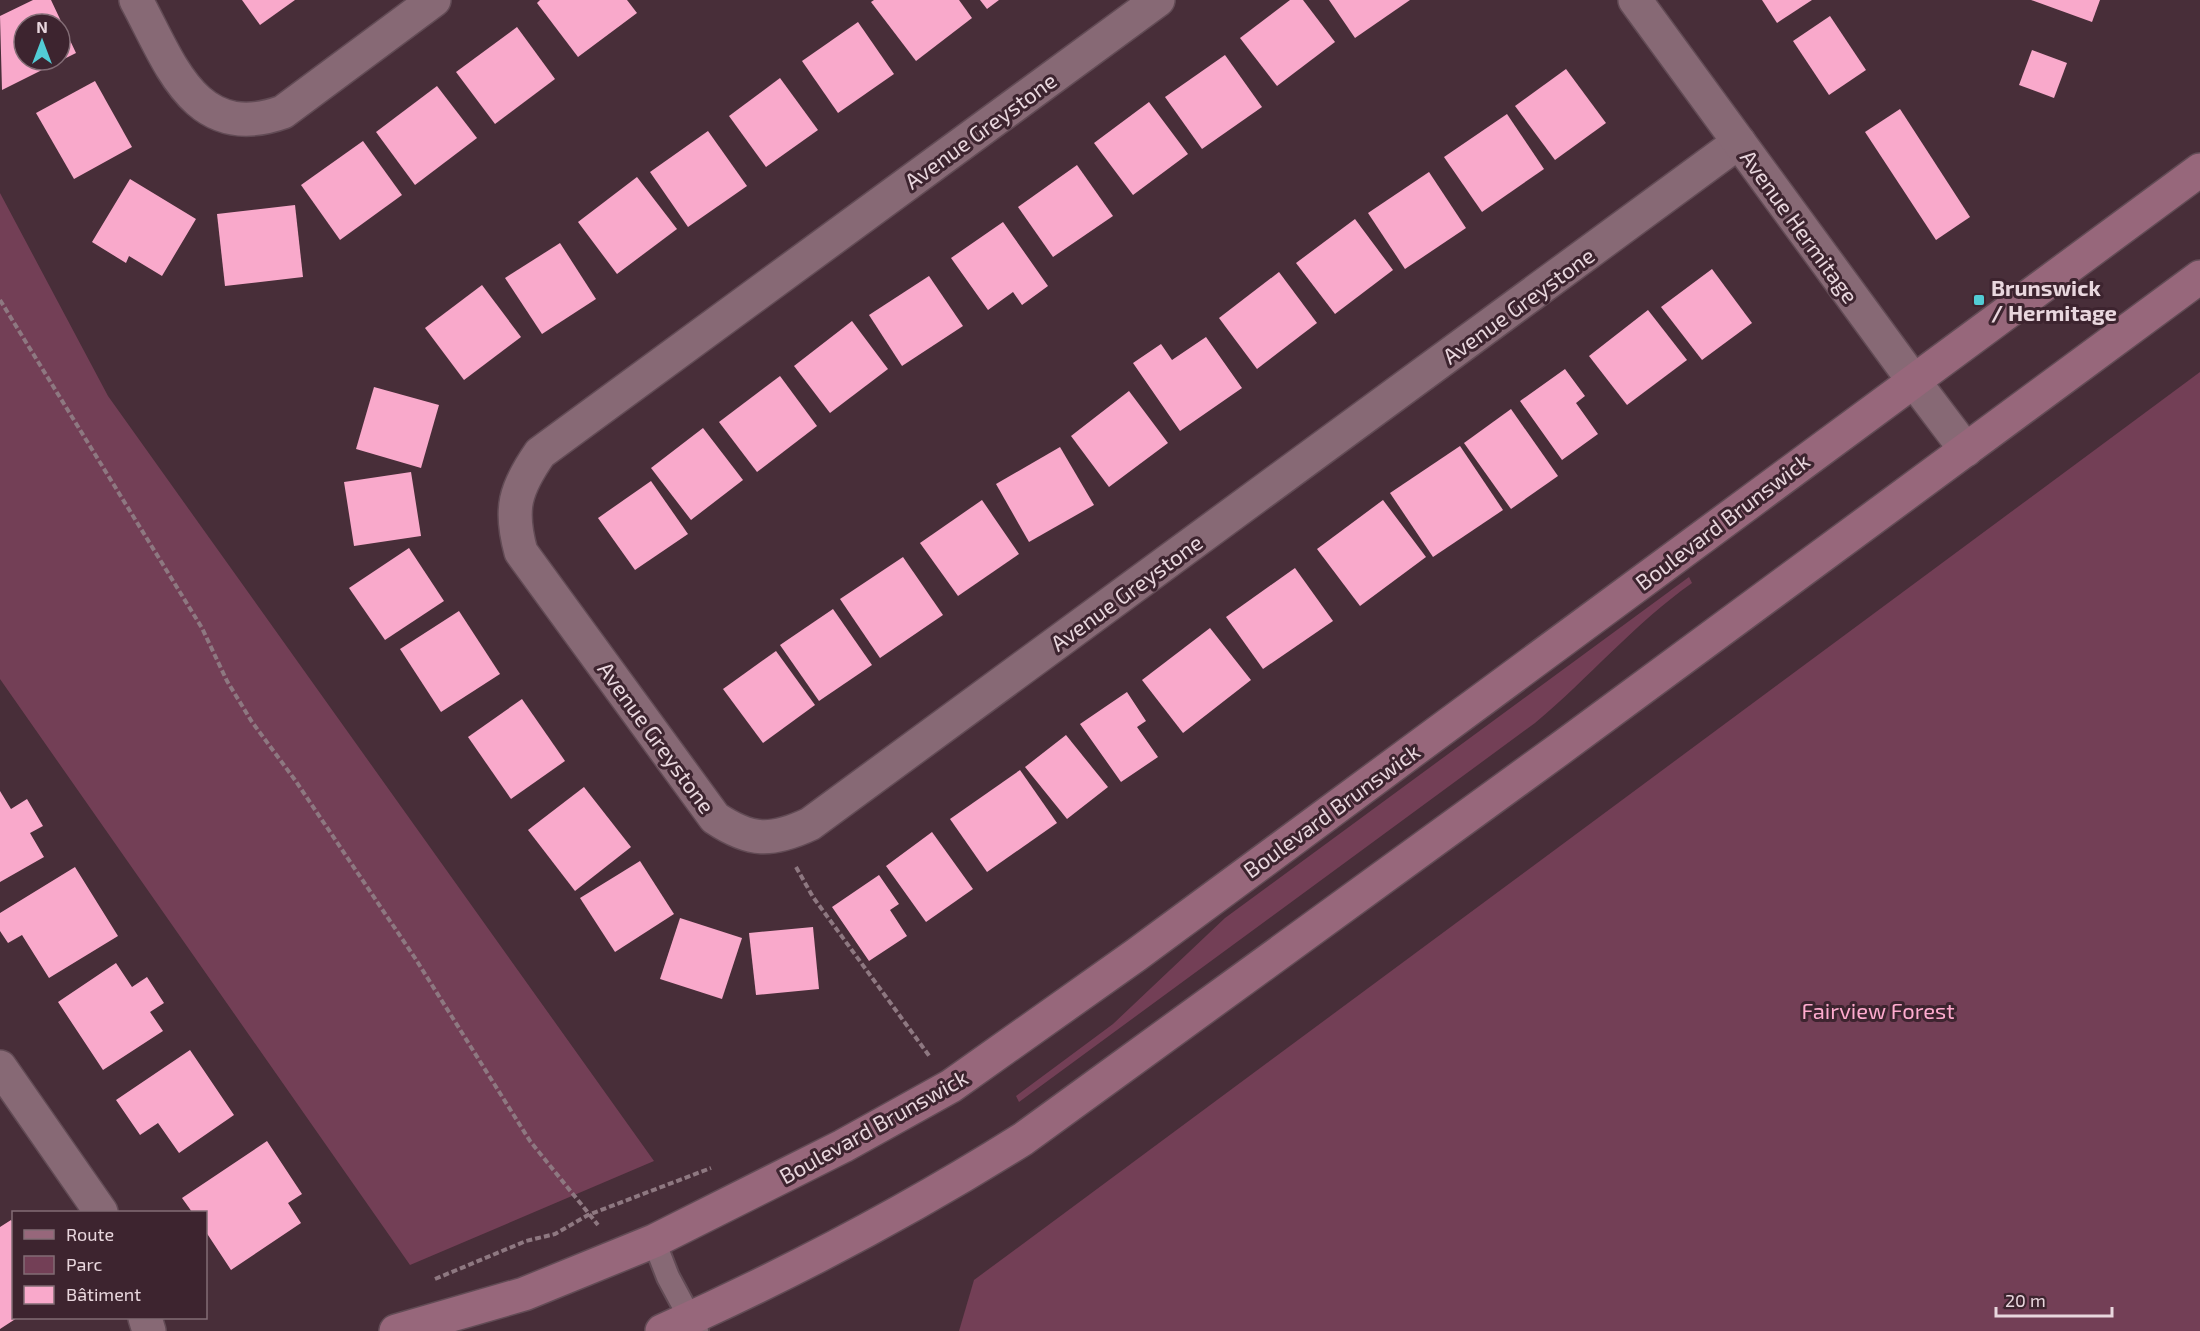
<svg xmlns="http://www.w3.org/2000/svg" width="2200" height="1331" font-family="'Exo 2',sans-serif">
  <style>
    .green { fill: #733f56 }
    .building { fill: #f9a9cb; fill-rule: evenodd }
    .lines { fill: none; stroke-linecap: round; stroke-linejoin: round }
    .lane-casing { stroke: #624b55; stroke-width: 26 }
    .street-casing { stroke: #624b55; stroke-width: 36 }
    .secondary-casing { stroke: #624b55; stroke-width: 36 }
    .path { stroke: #8e7881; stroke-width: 4; stroke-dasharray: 6 3; stroke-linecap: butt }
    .lane { stroke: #876975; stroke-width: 22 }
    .street { stroke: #876975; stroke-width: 33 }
    .secondary { stroke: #97677b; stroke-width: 33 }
    .poi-dot { fill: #52ccd5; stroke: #3d242f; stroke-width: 2 }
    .labels { text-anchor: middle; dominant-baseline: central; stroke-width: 6; stroke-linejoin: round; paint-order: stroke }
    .street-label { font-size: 22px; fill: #e9d7de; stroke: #3d242f }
    .poi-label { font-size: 22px; font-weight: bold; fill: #e9d7de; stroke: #3d242f; text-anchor: start }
    .park-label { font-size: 22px; fill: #feabce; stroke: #3d242f }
  </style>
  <rect width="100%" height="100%" fill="#482e39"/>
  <g class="green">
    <path d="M0 193 108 396 654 1161 410 1265 0 679Z"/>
    <path d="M2200 372V1331H959L974 1280Z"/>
    <path d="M1689 577 1692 583C1634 624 1589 678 1535 723L1019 1102 1016 1096 1113 1024 1225 918Z"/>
  </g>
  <g class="building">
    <path d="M33 0H51L76 53 2 90 0 16ZM24 24H60V60H24Z"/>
    <path d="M242 0H295L260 25Z"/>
    <path d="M540 0H627L637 13 578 57 537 3Z"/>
    <path d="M874 0H959L972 18 916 61 871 2Z"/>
    <path d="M980 0H999L987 9Z"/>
    <path d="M1290 0H1303L1335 42 1277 86 1240 38Z"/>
    <path d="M1329 0H1410L1355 38Z"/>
    <path d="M1762 0H1812L1777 23Z"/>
    <path d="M2031 0H2100L2092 22Z"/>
    <path d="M1830 16 1866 70 1829 95 1793 41Z"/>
    <path d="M858 22 894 74 838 113 802 61Z"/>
    <path d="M517 27 555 79 495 124 456 72Z"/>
    <path d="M2032 50 2067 63 2054 98 2019 85Z"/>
    <path d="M1225 55 1262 107 1202 149 1165 97Z"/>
    <path d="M1566 69 1606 123 1555 160 1515 106Z"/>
    <path d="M780 78 818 130 766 167 729 116Z"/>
    <path d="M95 81 132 147 74 179 36 113Z"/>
    <path d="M437 86 477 138 415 185 376 132Z"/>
    <path d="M1149 102 1188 154 1133 195 1094 143Z"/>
    <path d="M1900 109 1970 217 1936 240 1865 132Z"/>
    <path d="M1507 114 1544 169 1482 212 1444 157Z"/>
    <path d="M708 131 747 186 688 227 650 172Z"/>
    <path d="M363 141 402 195 340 240 301 185Z"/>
    <path d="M1077 165 1113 216 1053 257 1018 207Z"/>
    <path d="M1429 172 1466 228 1405 269 1368 213Z"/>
    <path d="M637 177 677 229 617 274 578 222Z"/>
    <path d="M130 179 196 219 162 276 129 256 126 263 92 242Z"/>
    <path d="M295 205 303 277 225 286 217 214Z"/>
    <path d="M1355 219 1393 270 1335 314 1296 263Z"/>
    <path d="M1003 222 1048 286 1022 305 1013 292 988 310 951 258Z"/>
    <path d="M560 243 596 299 542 334 505 278Z"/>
    <path d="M1712 269 1752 323 1702 360 1661 307Z"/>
    <path d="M1279 272 1317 323 1257 369 1219 318Z"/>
    <path d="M929 276 963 326 902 366 869 315Z"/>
    <path d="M482 285 521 337 464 380 425 328Z"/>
    <path d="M1648 310 1687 360 1627 405 1589 356Z"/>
    <path d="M852 321 888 369 830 413 794 366Z"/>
    <path d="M1206 337 1242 388 1180 431 1133 363 1161 344 1172 360Z"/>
    <path d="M1565 369 1585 396 1576 403 1598 434 1562 460 1520 401Z"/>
    <path d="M780 376 817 426 757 472 719 422Z"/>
    <path d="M374 387 439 405 421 468 356 449Z"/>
    <path d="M1129 391 1168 443 1109 487 1071 436Z"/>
    <path d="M1511 409 1558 476 1511 509 1464 443Z"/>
    <path d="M703 428 743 480 691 520 651 468Z"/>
    <path d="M1460 446 1503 510 1433 557 1390 493Z"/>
    <path d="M1060 447 1094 505 1029 542 996 484Z"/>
    <path d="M411 472 421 536 354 546 344 482Z"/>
    <path d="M651 481 688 534 635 570 598 518Z"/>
    <path d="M982 500 1019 554 958 596 920 543Z"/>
    <path d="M1383 500 1426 557 1360 606 1317 549Z"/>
    <path d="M409 548 444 601 385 640 349 588Z"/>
    <path d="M903 557 943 615 880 658 840 599Z"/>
    <path d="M1295 568 1333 621 1263 669 1226 617Z"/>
    <path d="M833 609 872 665 819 701 780 645Z"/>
    <path d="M459 611 500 674 441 712 400 649Z"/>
    <path d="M1210 628 1251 680 1183 733 1142 680Z"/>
    <path d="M776 651 815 705 763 743 723 689Z"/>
    <path d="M1127 692 1146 721 1137 727 1158 757 1121 782 1080 724Z"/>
    <path d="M522 699 565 761 511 799 468 737Z"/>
    <path d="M1066 735 1108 787 1067 819 1025 767Z"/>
    <path d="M1020 770 1057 823 987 872 950 819Z"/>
    <path d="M584 787 631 847 575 891 528 830Z"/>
    <path d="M0 791 11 809 27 799 43 826 30 833 44 857 0 882Z"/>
    <path d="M932 832 973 889 926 922 886 866Z"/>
    <path d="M640 861 674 914 615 952 580 898Z"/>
    <path d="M75 867 118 936 49 978 22 935 8 943 0 931V913Z"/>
    <path d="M879 875 899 904 890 910 907 936 869 961 832 907Z"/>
    <path d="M680 918 742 938 722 999 660 979Z"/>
    <path d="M813 927 819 989 756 995 749 933Z"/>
    <path d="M116 963 132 987 147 977 164 1003 150 1012 163 1031 103 1070 58 1002Z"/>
    <path d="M190 1050 234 1115 179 1153 158 1123 140 1135 116 1100Z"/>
    <path d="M267 1141 302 1194 288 1203 301 1223 231 1270 206 1232V1212H192L182 1198Z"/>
    <path d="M11 1220 14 1224V1318H17L0 1329V1227Z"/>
  </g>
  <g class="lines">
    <defs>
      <path id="lane" d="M654 1241 668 1277 697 1331"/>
      <g id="street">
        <path d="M136 0C170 62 194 144 283 112L434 0"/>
        <path d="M1158 0 540 453C515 489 509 509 521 552L715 818C751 842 771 842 810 824L1739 142"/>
        <path d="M1635 0 1913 380 1966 450"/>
        <path d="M0 1067 101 1212"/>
        <path d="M145 1318 149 1331"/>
      </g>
      <g id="secondary">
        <path d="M396 1331 524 1294 654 1241 843 1146 951 1086 1136 955 2200 170"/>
        <path d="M662 1331C787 1275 907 1212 1023 1139L1561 748 2200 277"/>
      </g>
    </defs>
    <use href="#lane" class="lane-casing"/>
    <use href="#street" class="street-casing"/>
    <use href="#secondary" class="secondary-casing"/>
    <g class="path">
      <path d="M0 300 202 628 227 681 252 722 295 780 415 958 530 1141 598 1225"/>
      <path d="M796 867 813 897 930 1057"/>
      <path d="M435 1279 526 1241 555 1234 588 1215 711 1168"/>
    </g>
    <use href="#lane" class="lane"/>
    <use href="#street" class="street"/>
    <use href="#secondary" class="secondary"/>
  </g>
  <rect class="poi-dot" x="1973" y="294" width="12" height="12" rx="3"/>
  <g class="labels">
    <g class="street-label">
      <text transform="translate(980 130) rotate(-36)">Avenue Greystone</text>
      <text transform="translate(1800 226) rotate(54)">Avenue Hermitage</text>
      <text transform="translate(1518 305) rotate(-36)">Avenue Greystone</text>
      <text transform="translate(1722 521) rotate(-37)">Boulevard Brunswick</text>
      <text transform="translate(1126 592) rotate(-36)">Avenue Greystone</text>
      <text transform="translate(657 737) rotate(54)">Avenue Greystone</text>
      <text transform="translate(1331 810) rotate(-36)">Boulevard Brunswick</text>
      <text transform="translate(873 1126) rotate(-29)">Boulevard Brunswick</text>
    </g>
    <g class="poi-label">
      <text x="1991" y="287">Brunswick<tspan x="1991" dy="25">/ Hermitage</tspan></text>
    </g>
    <g class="park-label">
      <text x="1878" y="1010">Fairview Forest</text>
    </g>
  </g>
  <rect x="12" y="1211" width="195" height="108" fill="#3d242f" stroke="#826c75" stroke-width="1.5"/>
  <rect x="24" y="1230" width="30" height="9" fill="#97677b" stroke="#826c75" stroke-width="1.5"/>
  <text x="66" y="1241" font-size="18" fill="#e9d7de">Route</text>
  <rect x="24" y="1256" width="30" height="18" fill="#733f56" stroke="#826c75" stroke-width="1.5"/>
  <text x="66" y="1271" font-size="18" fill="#e9d7de">Parc</text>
  <rect x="24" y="1286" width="30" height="18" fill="#f9a9cb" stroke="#826c75" stroke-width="1.5"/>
  <text x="66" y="1301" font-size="18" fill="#e9d7de">Bâtiment</text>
  <g transform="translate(42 42)"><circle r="28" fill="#3d242f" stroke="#826c75" stroke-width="1.5"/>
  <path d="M0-4.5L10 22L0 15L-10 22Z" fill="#52ccd5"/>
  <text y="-9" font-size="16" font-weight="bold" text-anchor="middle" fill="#e9d7de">N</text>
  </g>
  <path d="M1996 1307v9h116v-9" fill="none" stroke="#e9d7de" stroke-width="3"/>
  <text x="2005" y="1307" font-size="18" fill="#e9d7de" stroke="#3d242f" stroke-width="4.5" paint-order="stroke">20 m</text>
</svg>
